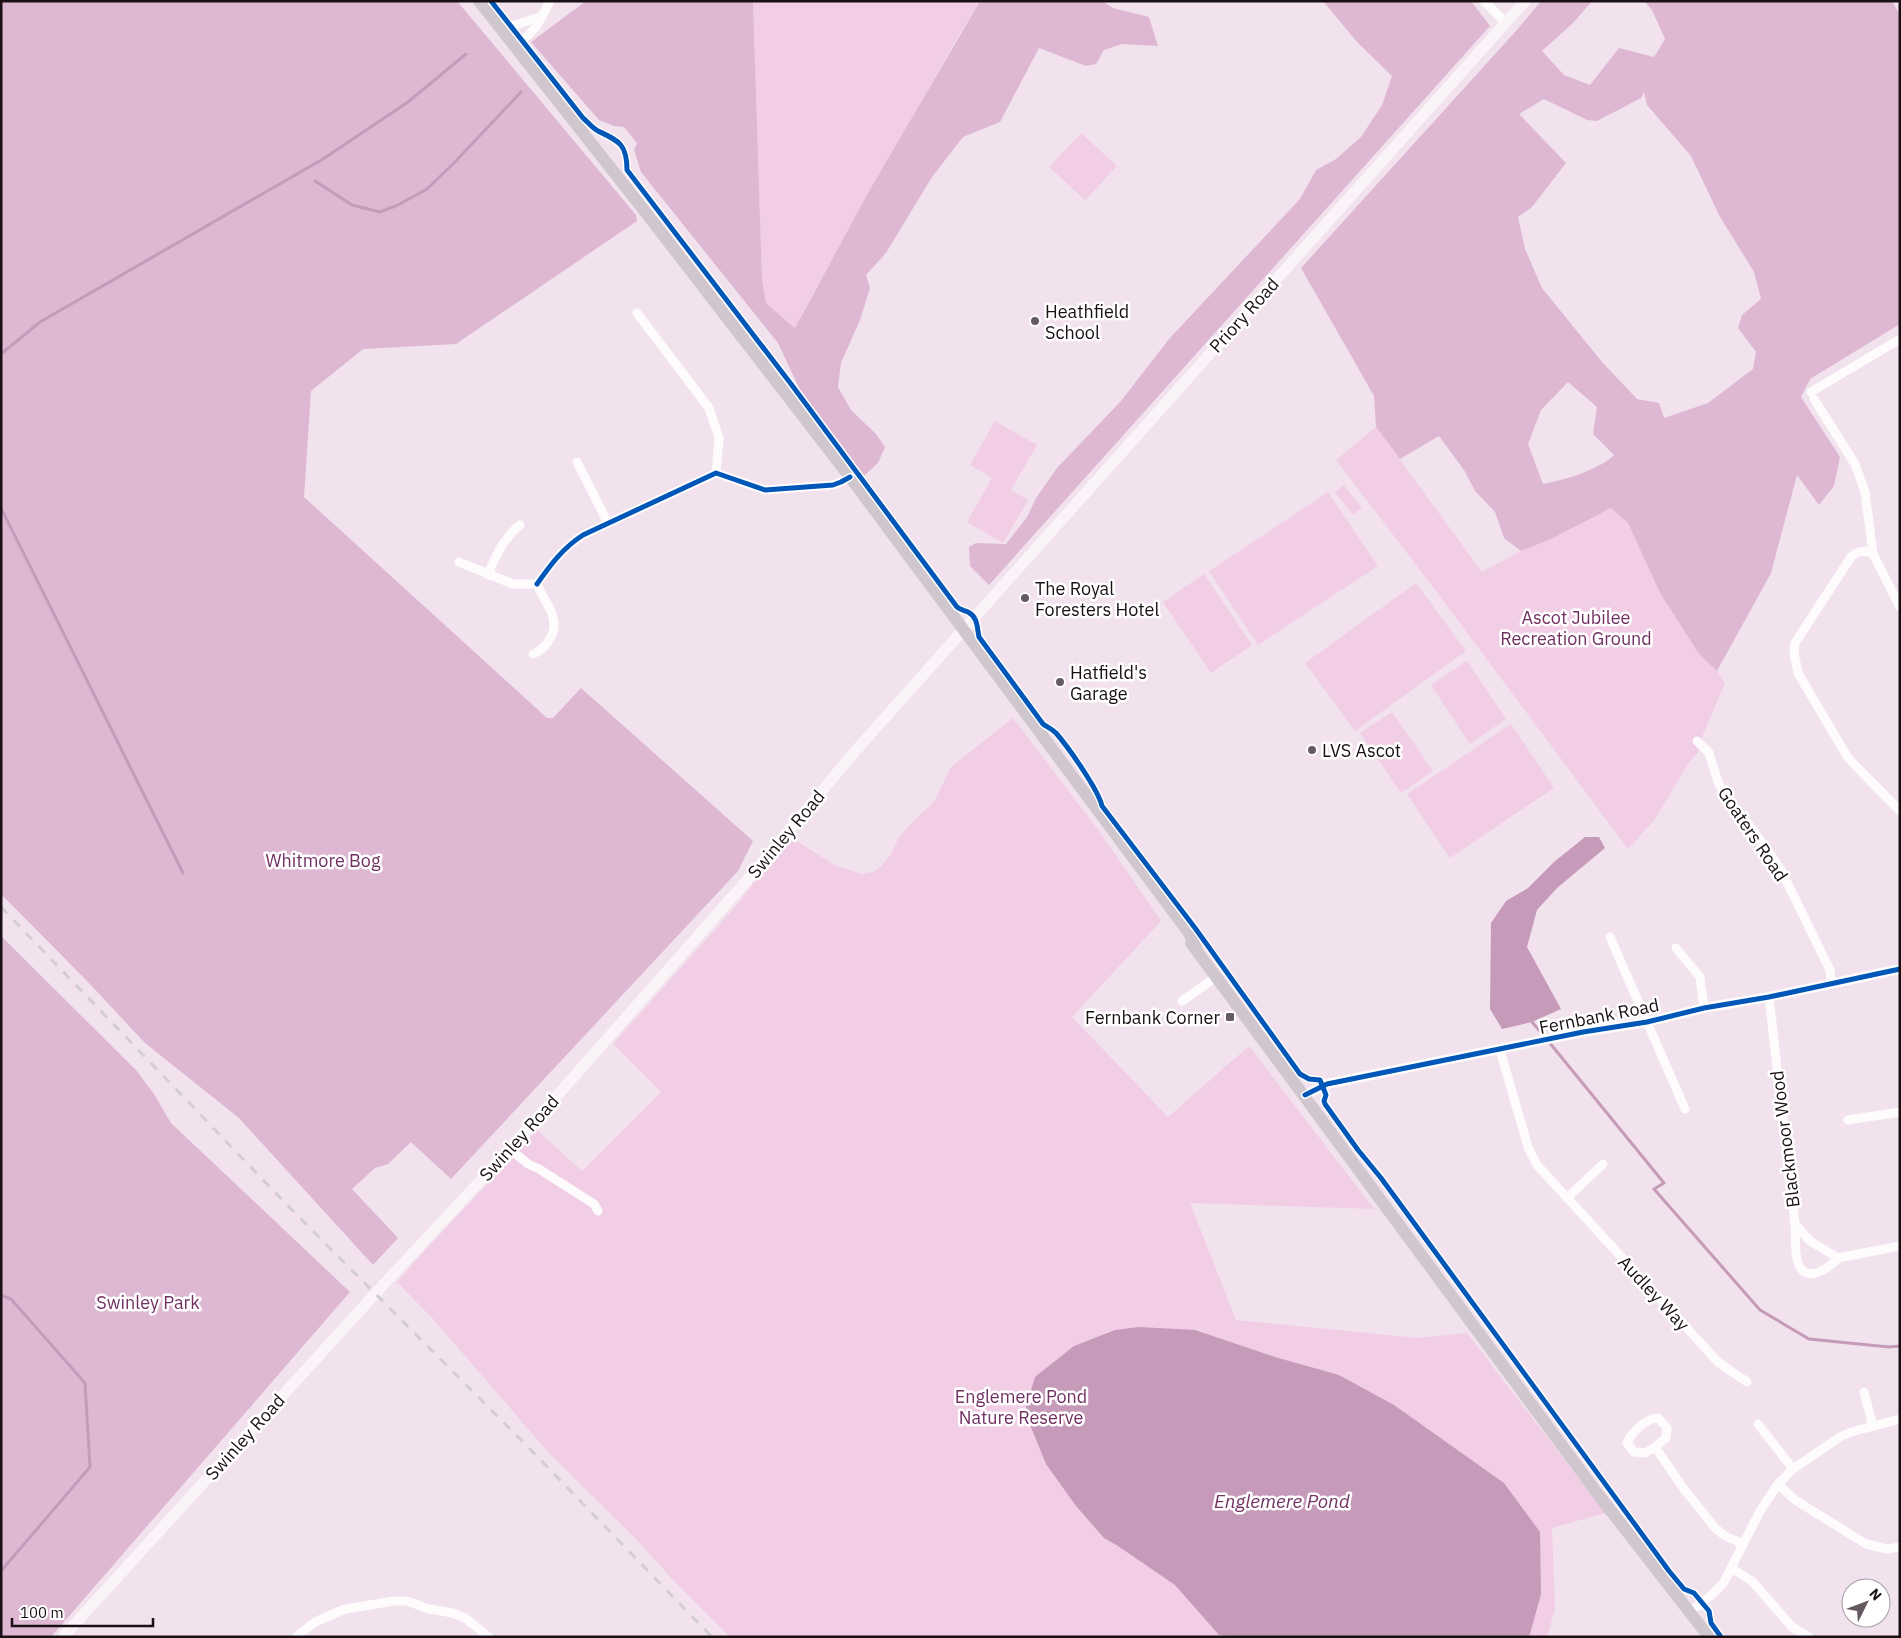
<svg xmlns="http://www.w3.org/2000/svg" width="1901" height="1638" font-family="'IBM Plex Sans',sans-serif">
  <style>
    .green { fill: #f1cee6 }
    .forest { fill: #deb8d3; fill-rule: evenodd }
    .water { fill: #c59bb9 }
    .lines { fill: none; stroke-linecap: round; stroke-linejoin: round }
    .stream { stroke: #c59bb9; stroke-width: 3 }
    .minor { stroke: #fdfbfc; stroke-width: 9 }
    .tertiary { stroke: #fdfbfc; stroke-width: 10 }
    .secondary { stroke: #faf4f8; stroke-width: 11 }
    .primary { stroke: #cfc7cd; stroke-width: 12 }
    .rail { stroke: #d3ced1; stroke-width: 3; stroke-dasharray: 9 9; stroke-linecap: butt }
    .cycleway-casing { stroke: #fff; stroke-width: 8 }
    .cycleway { stroke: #0057b8; stroke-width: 5 }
    .poi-dot { fill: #655a61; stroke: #fff; stroke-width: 2 }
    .labels { text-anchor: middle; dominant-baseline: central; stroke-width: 5; stroke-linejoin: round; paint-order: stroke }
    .poi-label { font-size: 18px; fill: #191016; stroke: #fff; text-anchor: start }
    .street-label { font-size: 18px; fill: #191016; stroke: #fff }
    .park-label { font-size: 18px; fill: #712f62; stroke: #fff }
    .water-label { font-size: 19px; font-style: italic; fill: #733164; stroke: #fff }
  </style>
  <rect width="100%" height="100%" fill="#f2e2ed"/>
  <g class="green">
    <path d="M753 1H980L956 40 806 306 796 328 766 303 762 279Z"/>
    <path d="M1081 133 1117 166 1085 200 1049 167Z"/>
    <path d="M995 421 1037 445 1011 490 1028 500 1003 543 967 522 992 478 970 465Z"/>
    <path d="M1376 427 1482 572 1521 551 1546 541 1611 508 1628 523 1660 593 1699 654 1717 671 1725 683 1702 737 1703 746 1688 764 1655 819 1628 849 1439 595 1336 460Z"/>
    <path d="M1344 485 1362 508 1353 515 1335 492Z"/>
    <path d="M1328 492 1378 566 1258 645 1209 571Z"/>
    <path d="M1204 574 1252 645 1211 673 1163 602Z"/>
    <path d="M1416 583 1466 651 1355 731 1305 663Z"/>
    <path d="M1467 661 1506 719 1470 744 1431 685Z"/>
    <path d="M1392 712 1433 771 1401 793 1360 733Z"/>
    <path d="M1013 718 1099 831 1161 921 1072 1017 1168 1117 1249 1046 1374 1209 1190 1203 1236 1320 1418 1338 1467 1333 1605 1513 1552 1528 1555 1609 1547 1637H730L674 1581 636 1539 547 1451 434 1320 397 1282C442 1230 491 1182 537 1130L582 1171 661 1092 613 1044 737 905 789 836 836 866 862 874 873 872 881 867 892 852 899 837 909 825 934 802 951 767Z"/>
    <path d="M1511 724 1554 788 1450 858 1407 794Z"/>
  </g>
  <g class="forest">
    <path d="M1 1H457L636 215 637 221 456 344 363 349 311 391 304 497 547 718H553L581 688 753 841 738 871 451 1179 411 1142 388 1164 375 1168 352 1189 398 1238 373 1265 239 1118 145 1043 87 981 1 894Z"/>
    <path d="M586 1H753L762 279 766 303 795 328 868 193 980 1H1102L1113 8 1149 17 1158 46 1122 44 1104 50 1096 64 1086 66 1039 48 1000 122 963 137 932 177 886 253 866 275 870 288 860 320 841 363 838 387 851 410 876 434 885 447 878 463 864 476 800 390 778 343 641 172 634 150 637 143 624 127 614 126 599 120 531 42Z"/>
    <path d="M1323 1H1471L1490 26 989 585 970 566 969 547 976 543 1006 544 1027 517 1036 498 1057 468 1121 401 1169 339 1300 199 1316 170 1336 159 1361 137 1382 105 1392 76 1357 42Z"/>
    <path d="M1541 1H1592L1574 22 1542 51 1564 75 1590 85 1619 48 1654 57 1665 39 1652 10 1644 1H1892L1900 15V324L1810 379 1801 397 1840 457 1834 486 1819 505 1797 475 1771 573 1717 671 1699 654 1660 593 1628 523 1611 508 1549 540 1521 551 1504 538 1495 512 1475 491 1464 470 1439 436 1400 459 1376 427 1374 396 1301 268 1516 31ZM1644 92 1647 105 1691 156 1719 215 1754 272 1761 299 1742 315 1738 328 1756 352 1753 369 1708 403 1664 418 1659 403 1637 399 1602 362 1542 288 1525 249 1518 217 1532 207 1566 163 1519 114 1544 99 1587 120 1597 121 1641 98ZM1568 382 1597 407 1593 434 1614 455C1599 470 1564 480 1543 484L1528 444 1541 410Z"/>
    <path d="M1 936 136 1070 154 1094 171 1123 350 1292 51 1637H1Z"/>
  </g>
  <g class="water">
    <path d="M1585 837H1599L1605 848 1557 888 1537 910 1527 947 1561 1009 1532 1022 1502 1029 1490 1009 1491 923 1506 901 1528 888 1554 862Z"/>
    <path d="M1139 1327 1195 1330 1275 1357 1339 1375 1394 1405 1504 1483 1540 1532 1541 1594 1530 1634 1528 1637H1234L1219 1635 1175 1585 1118 1546 1104 1538 1076 1506 1046 1464 1031 1427 1026 1406 1035 1377 1074 1346 1115 1330Z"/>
  </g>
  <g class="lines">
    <g class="stream">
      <path d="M315 181 352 205 380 212 398 205 427 189 454 163 521 92"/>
      <path d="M1 354 40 322 323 159 408 102 466 54"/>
      <path d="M1 508 183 873"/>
      <path d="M1532 1022 1545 1037"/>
      <path d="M1549 1042 1664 1183 1654 1189 1760 1310 1809 1339 1889 1347 1900 1346"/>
      <path d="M1 1295 11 1299 85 1383 90 1467 1 1571"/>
    </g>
    <g class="minor">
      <path d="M1484 1 1506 23"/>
      <path d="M502 29 543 16"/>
      <path d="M516 48 536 27 550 1"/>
      <path d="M637 313 709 408 719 438 716 473"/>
      <path d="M1811 392 1900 339"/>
      <path d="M1814 399 1855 464 1865 492 1873 554 1900 607"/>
      <path d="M577 462 608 523"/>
      <path d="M1873 554C1864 550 1859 550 1851 557L1795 643 1794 653 1798 673 1848 758 1900 811"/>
      <path d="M459 562 513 584H537"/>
      <path d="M488 575C496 555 503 539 520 525"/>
      <path d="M537 584C551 564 563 548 583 535L716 473 765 490 833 485 841 482 850 477"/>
      <path d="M533 654C543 649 547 645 552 635 560 616 543 601 537 584"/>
      <path d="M1697 741 1709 753 1718 782 1731 807 1750 826 1780 868 1830 970 1831 984"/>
      <path d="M1610 937 1685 1109"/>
      <path d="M1676 948 1700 977 1704 1008"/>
      <path d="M1769 997 1795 1224 1810 1241 1838 1258 1900 1246"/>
      <path d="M1182 1001 1216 977"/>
      <path d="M1500 1050 1528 1147 1537 1165 1718 1362 1747 1382"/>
      <path d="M1848 1120 1900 1112"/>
      <path d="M510 1149 528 1164 539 1169 594 1204 598 1211"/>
      <path d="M1567 1198 1603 1164"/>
      <path d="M1795 1224C1796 1236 1794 1252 1798 1263 1806 1285 1829 1268 1838 1258"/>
      <path d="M1864 1392 1873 1426"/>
      <path d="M1758 1424 1793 1469"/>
      <path d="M1655 1447 1645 1453 1634 1452 1627 1443C1631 1433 1646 1418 1658 1418L1667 1428 1666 1438 1655 1447 1684 1489 1715 1528 1725 1536 1743 1544"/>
      <path d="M1778 1484 1795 1500 1866 1544 1887 1549 1900 1547"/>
      <path d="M1731 1568 1752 1581 1792 1627 1809 1637"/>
      <path d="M1689 1613 1715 1592 1724 1582 1760 1511 1778 1484 1793 1469 1840 1437 1851 1432 1900 1419"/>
      <path d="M296 1637 315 1622 345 1609 394 1601H407L429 1609 453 1613 465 1618 489 1637"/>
    </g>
    <path class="tertiary" d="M1305 1095 1327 1084 1583 1032 1647 1022 1704 1008 1769 997 1900 969"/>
    <path class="secondary" d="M63 1637 384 1284 510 1149 749 878 857 749 1525 1"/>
    <g class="primary">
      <path d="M479 1 643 209 850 477 1189 933 1196 948"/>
      <path d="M1191 943 1600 1497 1709 1637"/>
    </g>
    <path class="rail" d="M1 907 292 1210 527 1446 712 1637"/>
    <defs>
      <g id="cycleway">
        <path d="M491 1 583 118C588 122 592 128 598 131 619 141 627 144 627 170L791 384 957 607C961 610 963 610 968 612 978 617 977 628 979 637L1043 724C1047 727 1052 729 1056 733 1068 747 1098 789 1102 806L1195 928 1300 1074 1309 1079 1320 1080 1326 1095 1324 1101 1325 1104 1358 1150 1381 1178 1669 1571 1684 1589 1694 1593 1709 1611 1711 1623 1721 1637"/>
        <path d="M537 584C551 564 563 548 583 535L716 473 765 490 833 485 841 482 850 477"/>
        <path d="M1305 1095 1327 1084 1583 1032 1647 1022 1704 1008 1769 997 1900 969"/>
      </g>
    </defs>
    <use href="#cycleway" class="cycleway-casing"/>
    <use href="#cycleway" class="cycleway"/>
  </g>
  <g class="poi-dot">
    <circle cx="1035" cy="321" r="5"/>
    <circle cx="1025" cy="598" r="5"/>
    <circle cx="1060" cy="682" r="5"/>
    <circle cx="1312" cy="750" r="5"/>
    <rect x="1225" y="1012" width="10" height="10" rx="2.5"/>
  </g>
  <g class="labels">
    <g class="poi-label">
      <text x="1045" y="311">Heathfield<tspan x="1045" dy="21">School</tspan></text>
      <text x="1035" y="588">The Royal<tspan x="1035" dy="21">Foresters Hotel</tspan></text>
      <text x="1070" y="672">Hatfield's<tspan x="1070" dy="21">Garage</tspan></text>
      <text x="1322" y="750">LVS Ascot</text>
      <text x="1220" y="1017" text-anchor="end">Fernbank Corner</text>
    </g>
    <g class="street-label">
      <text transform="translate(1244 315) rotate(-48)">Priory Road</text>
      <text transform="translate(786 834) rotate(-50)">Swinley Road</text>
      <text transform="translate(1753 834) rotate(56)">Goaters Road</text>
      <text transform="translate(1599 1016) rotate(-11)">Fernbank Road</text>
      <text transform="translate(519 1138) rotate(-48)">Swinley Road</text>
      <text transform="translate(1785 1139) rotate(-97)">Blackmoor Wood</text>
      <text transform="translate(1654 1293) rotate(47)">Audley Way</text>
      <text transform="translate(245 1437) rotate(-48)">Swinley Road</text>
    </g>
    <g class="park-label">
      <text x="1576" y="617">Ascot Jubilee<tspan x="1576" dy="21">Recreation Ground</tspan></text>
      <text x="323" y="860">Whitmore Bog</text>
      <text x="148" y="1302">Swinley Park</text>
      <text x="1021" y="1396">Englemere Pond<tspan x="1021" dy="21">Nature Reserve</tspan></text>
    </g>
    <g class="water-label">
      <text x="1282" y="1501">Englemere Pond</text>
    </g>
  </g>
  <rect width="1901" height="1638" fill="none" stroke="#191016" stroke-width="5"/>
  <g transform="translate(1866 1603) rotate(48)"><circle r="24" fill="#ffffff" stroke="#a39fa2"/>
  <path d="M0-4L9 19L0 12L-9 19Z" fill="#655a61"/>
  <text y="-8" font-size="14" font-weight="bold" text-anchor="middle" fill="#191016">N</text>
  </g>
  <path d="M12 1618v8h141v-8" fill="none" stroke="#191016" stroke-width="2.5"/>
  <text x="20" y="1618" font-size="15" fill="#191016" stroke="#ffffff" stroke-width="4" paint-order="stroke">100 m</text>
</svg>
